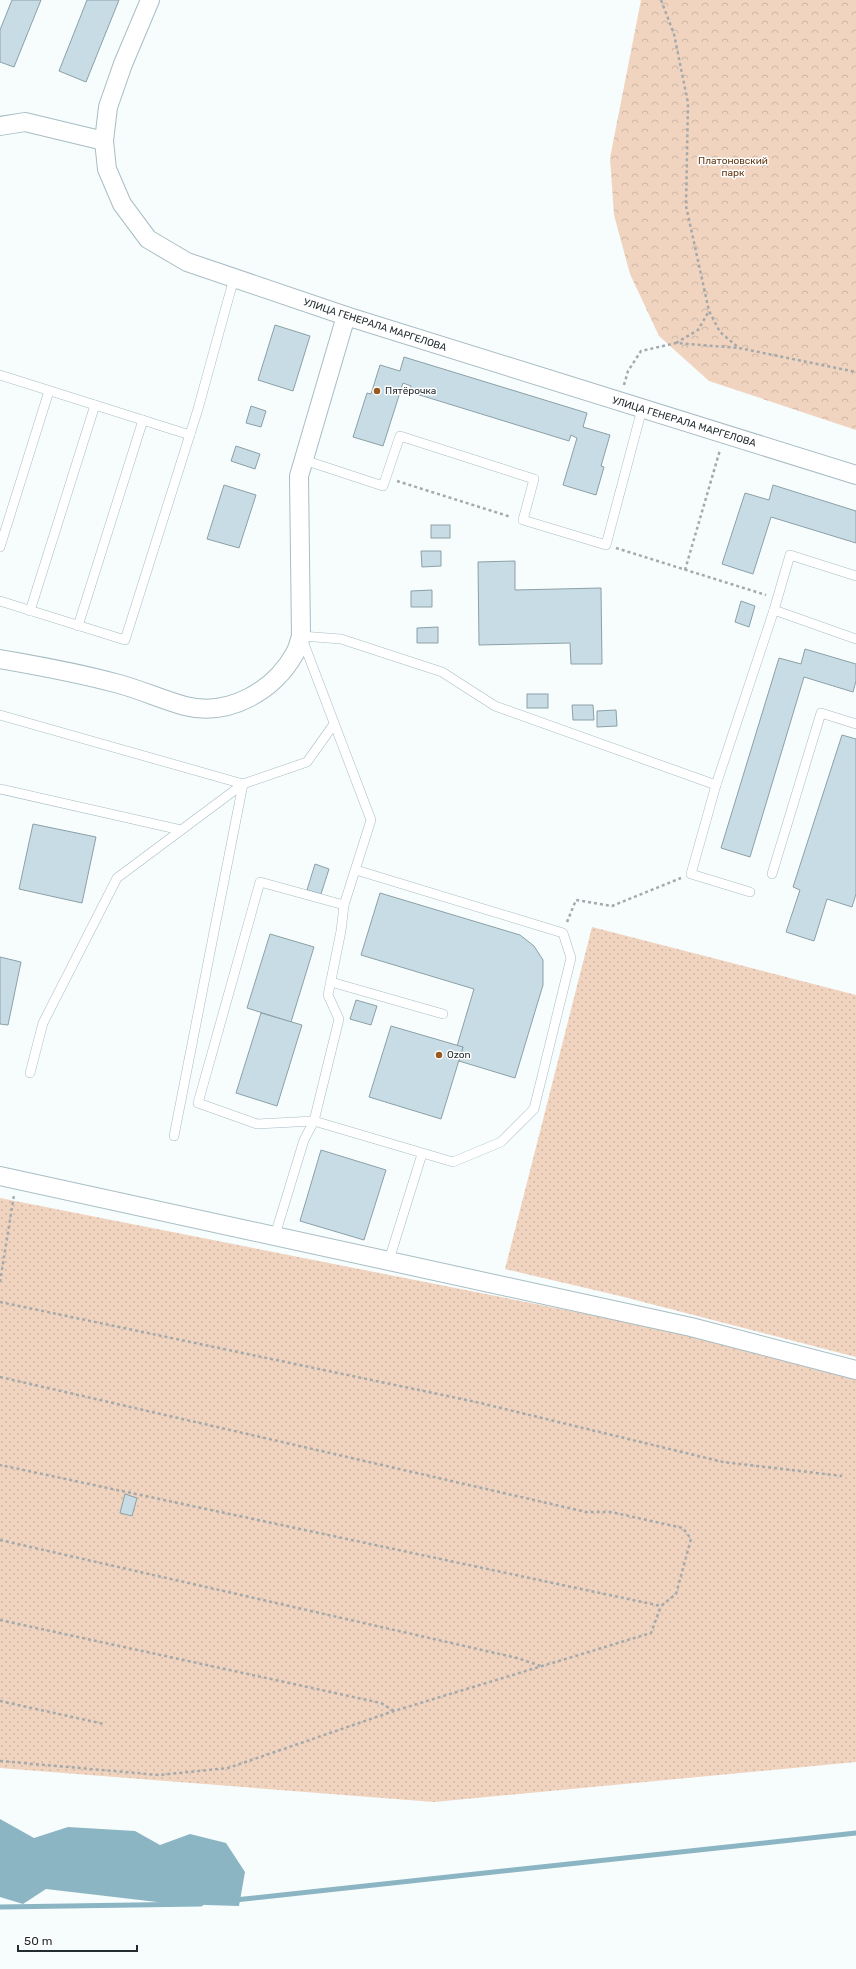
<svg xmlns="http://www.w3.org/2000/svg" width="856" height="1969" font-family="Rubik,sans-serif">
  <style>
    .park { fill: url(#park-crowns) }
    .garden { fill: url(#garden-dots) }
    .water { fill: #8bb5c3 }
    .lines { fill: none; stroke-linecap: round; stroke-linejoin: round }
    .stream { stroke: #8bb5c3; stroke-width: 5 }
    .building { fill: #c7dce4; stroke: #8ba0a7 }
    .service-casing { stroke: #a8bdc4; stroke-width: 10 }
    .minor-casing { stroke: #a8bdc4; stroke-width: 20 }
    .path { stroke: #a4aaac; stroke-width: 2.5; stroke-dasharray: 3 3; stroke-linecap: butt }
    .service { stroke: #fff; stroke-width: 9 }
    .minor { stroke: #fff; stroke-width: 18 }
    .poi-dot { fill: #985920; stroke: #fff; stroke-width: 1.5 }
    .labels { text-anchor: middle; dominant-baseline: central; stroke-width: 3; stroke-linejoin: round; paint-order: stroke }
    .park-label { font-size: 10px; fill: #5e340c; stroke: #fff }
    .street-label { font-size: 10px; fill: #232c2e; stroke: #fff }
    .poi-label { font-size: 10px; fill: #232c2e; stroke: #fff; text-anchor: start }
  </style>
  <defs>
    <pattern id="park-crowns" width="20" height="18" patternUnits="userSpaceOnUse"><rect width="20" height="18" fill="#f1d4bf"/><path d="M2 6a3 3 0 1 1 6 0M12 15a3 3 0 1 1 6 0" fill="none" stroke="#ceb6a4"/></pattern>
    <pattern id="garden-dots" width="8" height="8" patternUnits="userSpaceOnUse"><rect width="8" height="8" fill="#f1d4bf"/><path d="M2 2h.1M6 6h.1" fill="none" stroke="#ceb6a4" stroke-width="1.8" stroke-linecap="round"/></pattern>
  </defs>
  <rect width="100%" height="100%" fill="#f7fcfd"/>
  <path class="park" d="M641 0H856V430L709 381 659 336 630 274 614 215 610 158Z"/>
  <g class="garden">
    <path d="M592 927 856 995V1357L624 1297 505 1269Z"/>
    <path d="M0 1198 688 1334 856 1378V1762L434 1802 0 1768Z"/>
  </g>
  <path class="water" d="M0 1819 34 1838 68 1827 135 1831 160 1845 190 1834 226 1843 245 1872 239 1906 174 1904 46 1889 23 1904 0 1897Z"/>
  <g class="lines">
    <g class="stream">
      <path d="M235 1900 856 1833"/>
      <path d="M0 1907 201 1904"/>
    </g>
  </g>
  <g class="building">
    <path d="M12 0H41L14 67 0 62V30Z"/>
    <path d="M87 0H119L86 82 59 71Z"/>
    <path d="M275 325 310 336 293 391 258 380Z"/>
    <path d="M404 357 587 413 583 427 610 435 601 466 604 467 596 495 563 485 577 438 571 435 569 441 410 392 411 386 403 383 383 446 353 437 367 393 371 394 380 365 400 371Z"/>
    <path d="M251 406 266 411 261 427 246 423Z"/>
    <path d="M236 446 260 454 255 469 231 461Z"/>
    <path d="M224 485 256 495 239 548 207 539Z"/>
    <path d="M773 485 856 511V543L771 517 753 574 722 564 745 493 769 500Z"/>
    <rect x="431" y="525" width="19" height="13"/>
    <path d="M421 551H441V566L422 567Z"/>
    <path d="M515 561V590L601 588 602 664H571L570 643 479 645 478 562Z"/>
    <path d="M432 590V607H411V591Z"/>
    <path d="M741 601 755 606 749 627 735 622Z"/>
    <path d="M438 627V643H417V628Z"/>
    <path d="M805 649 856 664V681L853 692 804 677 750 857 721 848 779 658 801 664Z"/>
    <rect x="527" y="694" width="21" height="14"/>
    <path d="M572 705H593L594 720H573Z"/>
    <path d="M616 710 617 726 597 727V711Z"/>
    <path d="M842 735 856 739V894L852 907 827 899 814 941 786 932 800 890 793 887Z"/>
    <path d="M33 824 96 837 82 903 19 889Z"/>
    <path d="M315 864 329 869 321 894 307 890Z"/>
    <path d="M380 893 520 935 534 946 543 960V985L515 1078 459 1061 463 1047 457 1046 474 989 361 955Z"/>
    <path d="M270 934 314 947 291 1022 247 1008Z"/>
    <path d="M0 957 21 962 8 1025 0 1024Z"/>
    <path d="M356 1000 377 1006 371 1025 350 1019Z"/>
    <path d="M261 1013 302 1025 277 1106 236 1093Z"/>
    <path d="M391 1026 463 1047 441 1119 369 1097Z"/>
    <path d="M321 1150 386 1170 364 1240 300 1221Z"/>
    <path d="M125 1494 137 1498 132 1516 120 1513Z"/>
  </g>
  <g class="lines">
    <defs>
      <g id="service">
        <path d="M0 375 190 435"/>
        <path d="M304 460 383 486 400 436 534 479 523 520 606 545 642 409"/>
        <path d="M0 547 49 391"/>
        <path d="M0 601 125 640 198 409 234 278"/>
        <path d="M774 610 790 555 856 576"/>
        <path d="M30 611 95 405"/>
        <path d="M78 626 143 420"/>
        <path d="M0 715 243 784 307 762 334 724"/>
        <path d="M716 785 691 874 750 892"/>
        <path d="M0 789 181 830"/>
        <path d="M772 874 821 713 856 724"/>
        <path d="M344 905 260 882 198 1103 257 1124 314 1121 453 1162 501 1142 534 1109 571 958 563 933 356 870"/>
        <path d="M331 982 443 1014"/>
        <path d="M30 1073 43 1023 117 878 243 784"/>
        <path d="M174 1136 243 784"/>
        <path d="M275 1235 304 1140 314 1121 339 1019 328 995 341 931 344 905 371 820 301 636 341 639 442 672 495 706 716 785 774 610 856 639"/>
        <path d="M389 1260 422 1154"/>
      </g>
      <g id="minor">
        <path d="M150 0 123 64 108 107 104 141 107 169 122 204 148 239 187 262 346 316 856 475"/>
        <path d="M0 126 25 122 104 141"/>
        <path d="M0 659C40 666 80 673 119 684 141 690 163 700 185 706 229 717 274 691 295 653 298 648 299 642 301 636L299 476 346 316"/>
        <path d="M0 1176 691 1327 856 1370"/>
      </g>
    </defs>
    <use href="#service" class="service-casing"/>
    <use href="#minor" class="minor-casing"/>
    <g class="path">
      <path d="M661 0 674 34 688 103 686 206 709 311 720 332 739 348 856 372"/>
      <path d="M676 343 698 330 709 311"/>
      <path d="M624 385 628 371 641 351 676 343 739 348"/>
      <path d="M397 481 511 517"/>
      <path d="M616 548 766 595"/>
      <path d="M685 570 720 450"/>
      <path d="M567 922 576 900 612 906 681 878"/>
      <path d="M0 1282 14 1195"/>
      <path d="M0 1302 476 1402 723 1462 842 1476"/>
      <path d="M0 1377 586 1512H611L683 1528 691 1539 676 1594 661 1606 0 1465"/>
      <path d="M0 1540 517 1658 541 1666"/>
      <path d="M0 1620 381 1703 394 1711"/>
      <path d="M0 1701 104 1724"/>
      <path d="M0 1761 159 1775 228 1768 394 1711 651 1633 661 1606"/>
    </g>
    <use href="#service" class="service"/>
    <use href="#minor" class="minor"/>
  </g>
  <g class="poi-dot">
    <circle cx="377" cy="391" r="4"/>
    <circle cx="439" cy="1055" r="4"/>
  </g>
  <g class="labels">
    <g class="park-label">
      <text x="733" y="161">Платоновский<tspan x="733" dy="12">парк</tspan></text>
    </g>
    <g class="street-label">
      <text transform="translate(375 325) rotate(18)">УЛИЦА ГЕНЕРАЛА МАРГЕЛОВА</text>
      <text transform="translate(684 422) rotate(17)">УЛИЦА ГЕНЕРАЛА МАРГЕЛОВА</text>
    </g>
    <g class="poi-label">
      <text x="385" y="391">Пятёрочка</text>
      <text x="447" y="1055">Ozon</text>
    </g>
  </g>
  <path d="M18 1945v6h119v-6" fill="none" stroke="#232c2e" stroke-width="2"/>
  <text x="24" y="1945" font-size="12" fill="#232c2e" stroke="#ffffff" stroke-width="3" paint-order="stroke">50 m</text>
</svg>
